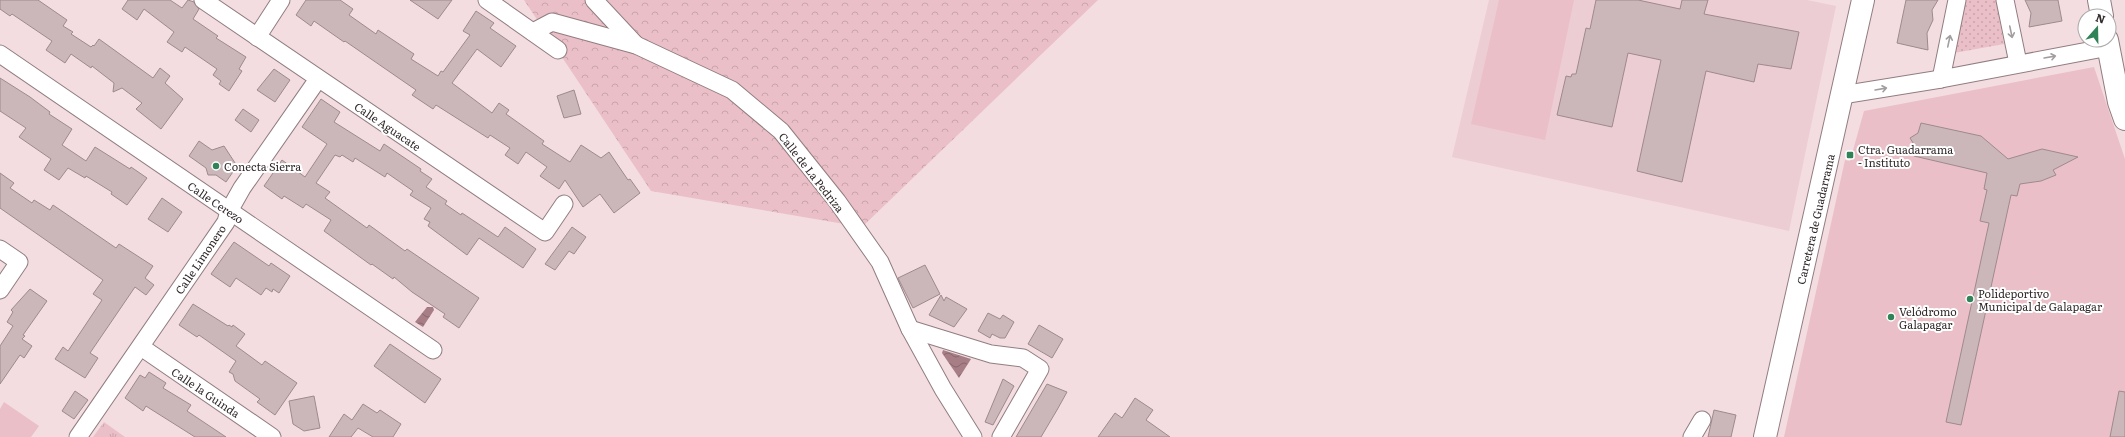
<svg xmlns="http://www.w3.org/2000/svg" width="2125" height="437" font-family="Literata,serif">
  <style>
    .built { fill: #eccdd3 }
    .grass { fill: url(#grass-tufts) }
    .forest { fill: url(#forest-crowns) }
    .garden { fill: url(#garden-dots) }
    .pitch { fill: #ebbfc7 }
    .water { fill: url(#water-waves) }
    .building { fill: #cbb6b9; stroke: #9e8a8d }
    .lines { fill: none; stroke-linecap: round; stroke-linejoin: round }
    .street-casing { stroke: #917d81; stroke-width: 19 }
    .secondary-casing { stroke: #917d81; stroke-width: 24 }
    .street { stroke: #fff; stroke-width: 17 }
    .secondary { stroke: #fff; stroke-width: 22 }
    .oneway { stroke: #a29e9f }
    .poi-dot { fill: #308356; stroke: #fff; stroke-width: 1.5 }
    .labels { text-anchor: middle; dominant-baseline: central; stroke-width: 4; stroke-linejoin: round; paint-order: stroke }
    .street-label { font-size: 11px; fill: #302829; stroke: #fff }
    .poi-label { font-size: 11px; fill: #302829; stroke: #fff; text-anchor: start }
  </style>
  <defs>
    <pattern id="grass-tufts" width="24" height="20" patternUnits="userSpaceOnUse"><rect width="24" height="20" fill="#ebbfc7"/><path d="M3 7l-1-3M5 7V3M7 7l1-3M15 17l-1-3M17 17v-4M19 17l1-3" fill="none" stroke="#caa4ab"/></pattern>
    <pattern id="forest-crowns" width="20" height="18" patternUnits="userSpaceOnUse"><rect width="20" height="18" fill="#ebbfc7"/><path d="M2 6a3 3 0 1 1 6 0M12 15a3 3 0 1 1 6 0" fill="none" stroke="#caa4ab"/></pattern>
    <pattern id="garden-dots" width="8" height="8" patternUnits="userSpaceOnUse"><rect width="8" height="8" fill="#ebbfc7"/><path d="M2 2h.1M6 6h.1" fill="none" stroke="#caa4ab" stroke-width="1.8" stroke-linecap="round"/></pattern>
    <pattern id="water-waves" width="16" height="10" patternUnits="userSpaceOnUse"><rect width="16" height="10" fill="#a77e85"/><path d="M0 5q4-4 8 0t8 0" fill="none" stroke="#88676d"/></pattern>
  </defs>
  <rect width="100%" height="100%" fill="#f3dde1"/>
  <path class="built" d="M1489 0H1807L1836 6 1789 231 1452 157Z"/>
  <path class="grass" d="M104 422 125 437H93Z"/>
  <path class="forest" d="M524 0H1098L862 227 651 191Z"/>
  <path class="garden" d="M1965 0H1996L2004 44 1954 53Z"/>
  <g class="pitch">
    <path d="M1499 0H1574L1545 140 1471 124Z"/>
    <path d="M2094 67 2125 159V437H1784L1845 160 1850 161 1864 111Z"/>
    <path d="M4 402 39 426 31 437H0V409Z"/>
  </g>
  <g class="water">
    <path d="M427 307H433L434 310 423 327 415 322Z"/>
    <path d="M943 350 971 359 959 378 942 353Z"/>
  </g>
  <g class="building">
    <path d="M0 0H38L67 20 63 26 73 32 71 34 91 47 93 45 94 46 99 39 153 78 160 68 170 76 165 83 183 99 161 129 136 109 142 103 122 88 113 92 114 83 92 66 91 68 71 54 65 63 46 50 52 41 12 14 10 16 0 9Z"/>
    <path d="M128 0H170L182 8 188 0 194 2 199 9 193 19 218 36 216 38 246 57 239 69 242 71 229 91 219 84 221 81 213 75 217 69 185 47 182 52 167 42 174 32 144 9 137 20 122 9Z"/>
    <path d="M306 0H340L353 9 349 15 376 34 378 30 414 54 411 59 438 76 441 71 443 72 470 35 463 31 476 11 494 23 490 28 516 46 501 67 477 49 452 83 492 113 499 103 509 110 506 114 544 141 542 144 570 162 581 145 601 158 609 152 628 180 630 179 640 193 614 213 600 194 583 207 565 180 559 189 540 176 547 167 526 152 518 164 505 155 510 148 490 135 488 138 436 105 433 109 412 95 416 90 345 41 344 42 314 21 311 26 296 15Z"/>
    <path d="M410 0H452L438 19Z"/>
    <path d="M1596 0H1638L1680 9 1682 0H1708L1704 14 1799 32 1791 69 1758 64 1754 82 1706 71 1682 182 1637 171 1661 60 1628 53 1612 127 1557 115 1566 76 1571 77 1572 74H1576L1586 28 1590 29Z"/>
    <path d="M1906 0H1938L1932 10 1933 20 1927 33 1928 50 1897 43Z"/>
    <path d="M2025 0H2058L2062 21 2029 27 2031 13Z"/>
    <path d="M274 69 290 80 275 102 257 90Z"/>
    <path d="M0 78 30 97 50 112 49 114 72 129 62 145 86 161 95 147 130 169 131 167 147 178 127 205 111 194 112 192 86 176 85 178 68 168 59 180 44 170 51 159 19 137 26 128 0 111Z"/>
    <path d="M574 90 581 114 564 118 557 96Z"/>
    <path d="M321 99 340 112 334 122 380 151 384 144 421 169 420 171 432 179 426 187 447 201 445 204 461 215 462 213 498 237 505 227 536 249 523 268 479 238 467 255 428 226 430 222 424 219 431 208 410 195 413 191 387 173 385 177 355 158 353 162 342 155 340 157 335 155 316 183 330 192 325 198 367 228 369 225 405 251 407 249 479 298 459 328 443 317 445 314 412 292 394 277 393 279 372 264 371 265 324 231 331 220 306 204 303 208 284 196 282 199 264 186 282 160 305 177 327 144 302 127Z"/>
    <path d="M243 109 259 120 251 132 235 120Z"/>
    <path d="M1921 123 1981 136 2008 159 2042 149 2078 157 2053 170 2056 175 2041 181 2020 184 2017 196 2011 195 1961 425 1946 422 1989 223 1980 221 1987 190 1984 189 1987 173 1914 156 1915 146 1910 138 1918 133Z"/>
    <path d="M199 141 212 150 224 146 237 166 226 182 216 175H208L206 168 189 156Z"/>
    <path d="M0 173 14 183 10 188 32 203 34 200 50 210 53 205 116 248 119 244 153 266 145 278 154 285 146 295 135 287 90 353 98 358 85 378 55 359 63 347 68 351 102 300 93 294 103 280 0 208Z"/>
    <path d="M162 198 182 212 168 232 148 219Z"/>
    <path d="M572 227 586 237 574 254 569 251 555 270 545 264Z"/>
    <path d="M234 242 269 266 271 263 290 276 279 293 273 289 272 292 266 288 261 295 236 278 230 287 211 274Z"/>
    <path d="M925 265 940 294 913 308 898 278Z"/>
    <path d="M30 289 47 301 23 335 25 336 22 339 32 346 24 358 20 355 0 384V346L13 326 7 322 13 312 11 310Z"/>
    <path d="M941 295 944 301 946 297 967 309 954 327 929 315Z"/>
    <path d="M193 304 228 326 229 325 232 327 233 325 245 334 236 346 262 365 265 361 297 383 275 415 257 402 260 399 235 381 233 374 229 372 236 361 199 335 197 337 179 325Z"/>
    <path d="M988 313 1000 319 1003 315 1014 322 1005 338H1000L992 334 990 338 978 331Z"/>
    <path d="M1039 325 1063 339 1052 358 1028 344Z"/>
    <path d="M390 344 441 379 425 403 374 366Z"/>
    <path d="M149 372 166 383 163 388 191 405 187 411 226 437H195L149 408 146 406 143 411 125 398 140 375 145 378Z"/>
    <path d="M1003 379 1014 386 993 425 985 422Z"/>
    <path d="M1047 384 1067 392 1057 410 1041 437H1016Z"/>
    <path d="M75 391 88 400 74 419 62 411Z"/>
    <path d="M2119 391 2125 392V437H2110Z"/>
    <path d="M314 396 320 428 304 431 293 424 289 401Z"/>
    <path d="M1135 398 1153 410 1146 420 1170 437H1098L1115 413 1122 418Z"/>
    <path d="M363 404 377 413 380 410 401 424 393 437H373L358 428 351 437H329L344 414 352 420Z"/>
    <path d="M1714 410 1736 415 1731 437H1708Z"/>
  </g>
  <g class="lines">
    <defs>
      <g id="street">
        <path d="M203 0 545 232 564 204"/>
        <path d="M487 0 558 50"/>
        <path d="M594 0 636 45"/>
        <path d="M2005 0 2018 63"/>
        <path d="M533 32 552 22 636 45 732 90 781 131 837 201 880 262 910 329 943 389 973 437"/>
        <path d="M257 37 281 0"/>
        <path d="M0 54 433 350"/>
        <path d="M1941 79 1957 0"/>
        <path d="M1842 95 1941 79 2109 47"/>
        <path d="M0 249 19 262 0 290"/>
        <path d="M910 329 991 354 1023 358 1040 369 1001 437"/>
        <path d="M141 347 272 437"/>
        <path d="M78 437 226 222 229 211 242 188 318 79"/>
        <path d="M1692 437 1702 420"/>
      </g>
      <g id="secondary">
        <path d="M2099 0 2102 16"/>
        <path d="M2107 40 2119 102 2125 119"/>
        <path d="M1765 437 1863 0"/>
      </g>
    </defs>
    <use href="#street" class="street-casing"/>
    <use href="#secondary" class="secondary-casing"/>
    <use href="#street" class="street"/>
    <use href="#secondary" class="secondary"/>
  </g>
  <defs><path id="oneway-shaft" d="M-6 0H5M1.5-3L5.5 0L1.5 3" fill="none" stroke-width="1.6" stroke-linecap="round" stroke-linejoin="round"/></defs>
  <g class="oneway">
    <use href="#oneway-shaft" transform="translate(2011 32) rotate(78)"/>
    <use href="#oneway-shaft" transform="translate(1949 41) rotate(-78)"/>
    <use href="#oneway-shaft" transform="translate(2050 57) rotate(-10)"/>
    <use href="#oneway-shaft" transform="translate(1881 89) rotate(-10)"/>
  </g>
  <g class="poi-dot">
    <rect x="1846" y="151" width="8" height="8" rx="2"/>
    <circle cx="216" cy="166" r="4"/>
    <circle cx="1970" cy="299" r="4"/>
    <circle cx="1891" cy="317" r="4"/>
  </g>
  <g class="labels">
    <g class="street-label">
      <text transform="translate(388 126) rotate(34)">Calle Aguacate</text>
      <text transform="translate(812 172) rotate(52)">Calle de La Pedriza</text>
      <text transform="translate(216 202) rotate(34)">Calle Cerezo</text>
      <text transform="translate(1815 219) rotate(-77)">Carretera de Guadarrama</text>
      <text transform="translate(200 259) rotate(-56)">Calle Limonero</text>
      <text transform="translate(206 392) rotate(34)">Calle la Guinda</text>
    </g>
    <g class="poi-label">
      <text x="1858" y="149">Ctra. Guadarrama<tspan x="1858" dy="13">- Instituto</tspan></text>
      <text x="224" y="166">Conecta Sierra</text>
      <text x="1978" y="293">Polideportivo<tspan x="1978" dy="13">Municipal de Galapagar</tspan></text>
      <text x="1899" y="311">Velódromo<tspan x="1899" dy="13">Galapagar</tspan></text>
    </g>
  </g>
  <g transform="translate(2097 28) rotate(20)"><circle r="19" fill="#ffffff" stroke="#aca9a9"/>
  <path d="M0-3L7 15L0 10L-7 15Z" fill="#308356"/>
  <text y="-6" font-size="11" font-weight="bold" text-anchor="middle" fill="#302829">N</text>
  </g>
</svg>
